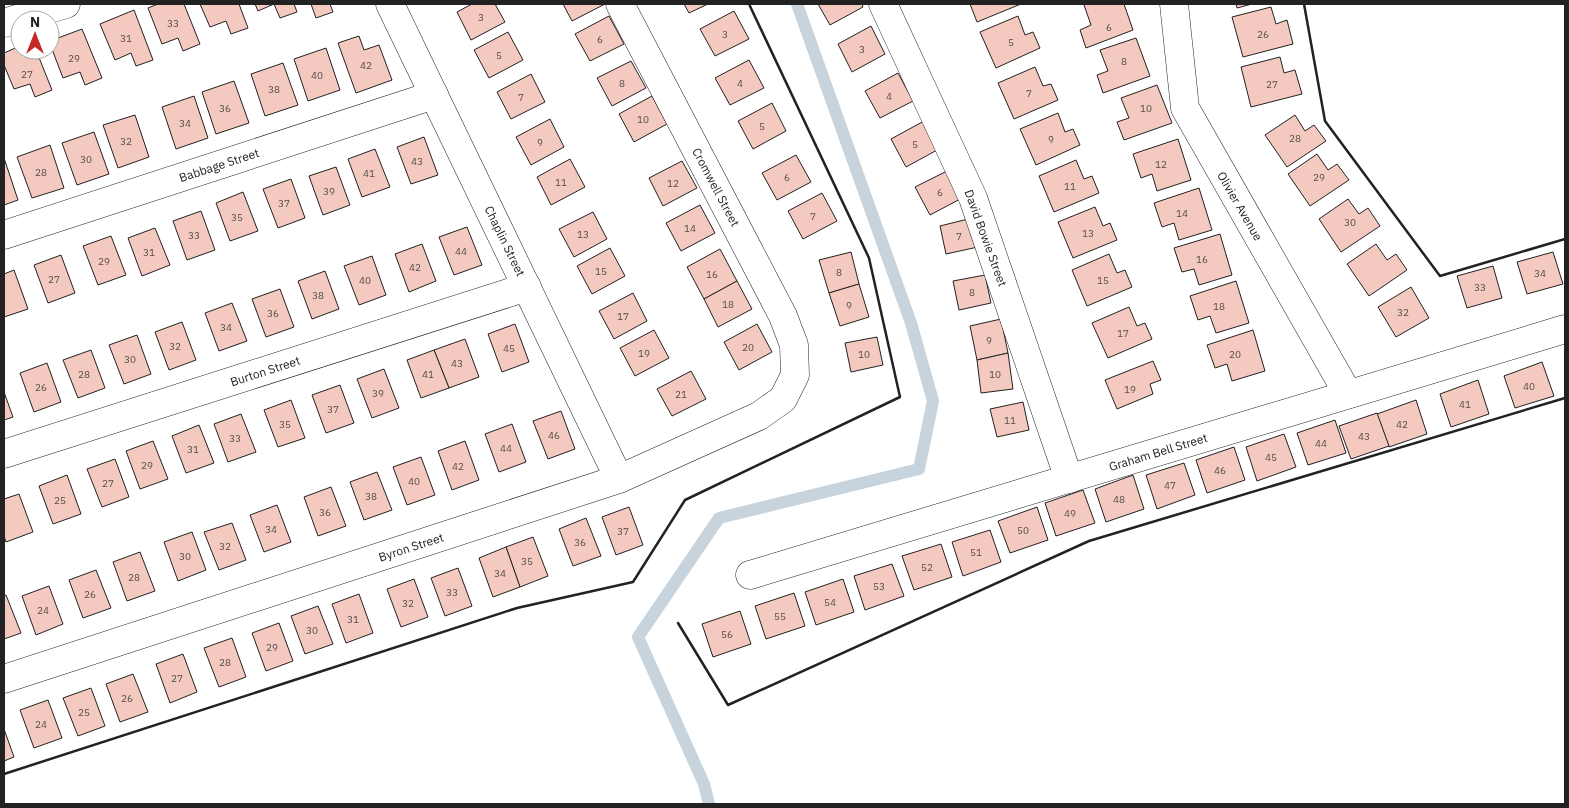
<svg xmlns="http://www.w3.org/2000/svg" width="1569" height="808" font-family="'IBM Plex Sans',sans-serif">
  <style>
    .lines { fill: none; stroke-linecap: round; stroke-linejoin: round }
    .stream { stroke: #c7d3dd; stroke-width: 12 }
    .building { fill: #f3c9c0; stroke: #222 }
    .street-casing { stroke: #222; stroke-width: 29 }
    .street { stroke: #fff; stroke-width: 28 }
    .wall { stroke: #222; stroke-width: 2.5 }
    .labels { text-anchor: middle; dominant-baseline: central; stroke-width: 4; stroke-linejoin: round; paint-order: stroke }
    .number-label { font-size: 10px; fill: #564c4a }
    .street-label { font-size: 12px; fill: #222; stroke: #fff }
  </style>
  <rect width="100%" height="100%" fill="#fff"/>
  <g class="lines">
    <path class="stream" d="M709 804 704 784 638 637 719 518 919 469 933 401 911 323 797 4"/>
  </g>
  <g class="building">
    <path d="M158 4H184L200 44 183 51 178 38 162 44 148 8Z"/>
    <path d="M200 4H239L248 28 231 34 226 21 210 27Z"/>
    <path d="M255 4H294L297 12 280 18 274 4 258 11Z"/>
    <path d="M311 4H330L333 12 316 18Z"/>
    <path d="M472 4H495L505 22 471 40 457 12Z"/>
    <path d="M563 4H605L572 21Z"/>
    <path d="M684 4H708L689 13Z"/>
    <path d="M818 4H862L863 7 830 25Z"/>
    <path d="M970 4H1021L977 22Z"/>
    <path d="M1087 4H1124L1133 30 1086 48 1080 30 1091 25 1084 5Z"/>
    <path d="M1236 4H1252L1237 8Z"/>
    <path d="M1271 7 1276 24 1287 20 1293 44 1243 57 1232 17Z"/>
    <path d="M134 10 153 60 136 66 131 53 115 60 100 24Z"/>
    <path d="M734 11 749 39 715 56 700 29Z"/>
    <path d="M609 16 624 44 590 61 575 34Z"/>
    <path d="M1018 16 1025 35 1033 32 1040 48 996 68 980 32Z"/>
    <path d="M871 26 885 54 852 72 838 44Z"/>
    <path d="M82 29 102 78 85 85 80 72 63 78 50 44V41Z"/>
    <path d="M508 32 523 60 489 78 474 50Z"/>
    <path d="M359 36 364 50 379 45 392 80 356 93 338 43Z"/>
    <path d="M1136 38 1150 76 1103 93 1097 75 1108 71 1100 50Z"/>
    <path d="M20 46V50H36L52 90 35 97 30 84 14 89 4 65V53Z"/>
    <path d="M326 48 340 90 308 101 294 59Z"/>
    <path d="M1280 57 1284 73 1295 70 1302 94 1251 107 1241 67Z"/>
    <path d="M749 60 764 88 730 105 715 78Z"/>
    <path d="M631 61 646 88 612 106 597 78Z"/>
    <path d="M283 63 298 105 265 116 251 74Z"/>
    <path d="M1035 67 1043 86 1051 84 1058 100 1014 119 998 83Z"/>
    <path d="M898 73 913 101 880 118 865 91Z"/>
    <path d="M531 74 545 102 511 119 497 92Z"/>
    <path d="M234 81 249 123 216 134 202 92Z"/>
    <path d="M1157 85 1172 123 1124 140 1117 122 1129 118 1121 98Z"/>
    <path d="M194 96 208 138 176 149 162 107Z"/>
    <path d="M652 96 667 124 634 142 619 114Z"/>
    <path d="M772 103 786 131 753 149 738 121Z"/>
    <path d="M1058 113 1065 132 1073 129 1080 145 1036 165 1020 129Z"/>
    <path d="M135 115 149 157 118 168 103 125Z"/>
    <path d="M1295 115 1305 131 1314 125 1326 141 1287 167 1265 135Z"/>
    <path d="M550 119 564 147 531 165 516 137Z"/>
    <path d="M924 121 939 149 906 167 891 139Z"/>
    <path d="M94 132 109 174 77 185 62 143Z"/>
    <path d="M424 137 438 175 411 184 397 147Z"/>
    <path d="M1178 139 1191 180 1157 191 1152 174 1141 178 1133 154Z"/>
    <path d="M50 145 64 188 32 198 17 157Z"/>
    <path d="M375 149 390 187 362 197 348 159Z"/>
    <path d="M1317 154 1328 170 1337 164 1349 180 1310 206 1288 174Z"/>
    <path d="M796 155 811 182 777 200 762 173Z"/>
    <path d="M4 158 18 200 4 205Z"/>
    <path d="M570 159 585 187 551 205 537 177Z"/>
    <path d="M1076 160 1084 179 1092 176 1099 193 1054 212 1039 176Z"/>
    <path d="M682 161 697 188 663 206 649 178Z"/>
    <path d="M336 167 350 205 323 215 309 176Z"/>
    <path d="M949 170 964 197 930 215 915 187Z"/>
    <path d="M291 179 305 218 278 228 263 189Z"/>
    <path d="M1199 188 1212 230 1179 240 1174 223 1162 227 1154 203Z"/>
    <path d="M243 192 258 231 230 241 216 203Z"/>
    <path d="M822 193 837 221 803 239 788 211Z"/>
    <path d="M1348 199 1359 214 1368 208 1380 226 1341 252 1319 219Z"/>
    <path d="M700 205 715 233 681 251 666 223Z"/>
    <path d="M1095 207 1103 226 1110 223 1117 240 1073 258 1058 222Z"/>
    <path d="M201 211 215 250 187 260 173 221Z"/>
    <path d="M593 212 607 239 574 257 559 229Z"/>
    <path d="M972 218 978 247 946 254 940 226Z"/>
    <path d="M467 227 482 265 454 275 439 237Z"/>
    <path d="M155 228 170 265 142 276 128 238Z"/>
    <path d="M1220 234 1232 275 1199 285 1194 269 1182 272 1174 248Z"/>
    <path d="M111 236 126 275 98 285 83 246Z"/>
    <path d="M422 244 436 281 409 292 395 254Z"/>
    <path d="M1376 244 1387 260 1396 254 1407 270 1369 296 1347 264Z"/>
    <path d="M610 248 625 276 592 294 577 266Z"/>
    <path d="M720 249 737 281 704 299 687 267Z"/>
    <path d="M851 252 859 284 829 293 819 260Z"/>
    <path d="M1553 252 1563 284 1527 294 1517 262Z"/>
    <path d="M1109 254 1117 273 1125 270 1132 287 1087 306 1072 270Z"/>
    <path d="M61 255 75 293 48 303 34 265Z"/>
    <path d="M372 256 386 295 359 305 344 266Z"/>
    <path d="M1493 266 1502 298 1467 308 1457 276Z"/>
    <path d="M14 270 28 309 4 317V274Z"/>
    <path d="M325 271 339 309 312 319 298 281Z"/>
    <path d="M985 275 991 303 959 310 953 281Z"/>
    <path d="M737 281 752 309 718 327 704 299Z"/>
    <path d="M1236 281 1249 323 1216 333 1210 316 1198 320 1190 296Z"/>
    <path d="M859 284 869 317 840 326 829 293Z"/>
    <path d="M1411 287 1429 318 1396 337 1378 307Z"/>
    <path d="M280 289 294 327 266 337 252 299Z"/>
    <path d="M633 293 647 321 614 339 599 311Z"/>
    <path d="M232 303 247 341 219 351 205 313Z"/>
    <path d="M1129 307 1137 326 1145 323 1152 339 1108 358 1092 323Z"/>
    <path d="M1001 319 1008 353 977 360 970 326Z"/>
    <path d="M182 322 196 360 169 370 155 332Z"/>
    <path d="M515 324 529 362 502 372 488 334Z"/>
    <path d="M757 324 772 352 739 370 724 342Z"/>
    <path d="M654 330 669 358 635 376 620 348Z"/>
    <path d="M1253 330 1265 371 1232 381 1227 364 1215 368 1207 345Z"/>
    <path d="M137 335 151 374 124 384 109 345Z"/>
    <path d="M877 337 883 365 851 372 845 343Z"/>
    <path d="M465 339 479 377 449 388 434 350Z"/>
    <path d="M91 350 105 388 78 398 63 360Z"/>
    <path d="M434 350 449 388 421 398 407 360Z"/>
    <path d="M1008 353 1013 389 981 393 977 360Z"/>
    <path d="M1153 361 1161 380 1150 384 1153 394 1117 409 1105 380Z"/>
    <path d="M1542 362 1554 396 1515 408 1504 376Z"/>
    <path d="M47 363 61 402 34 412 20 373Z"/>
    <path d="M384 369 399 408 372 418 357 379Z"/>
    <path d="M691 371 706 399 672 416 657 389Z"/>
    <path d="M1478 380 1489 414 1451 427 1440 394Z"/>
    <path d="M340 385 354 423 326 433 312 395Z"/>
    <path d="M4 392 13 417 4 420Z"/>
    <path d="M291 400 305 438 278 447 264 410Z"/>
    <path d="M1416 400 1427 434 1389 447 1377 414Z"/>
    <path d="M1023 402 1029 430 997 437 990 409Z"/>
    <path d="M561 411 575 449 548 459 533 421Z"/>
    <path d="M1377 413 1389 446 1351 459 1339 426Z"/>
    <path d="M241 414 256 452 228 462 214 424Z"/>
    <path d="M1335 420 1346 453 1308 465 1297 433Z"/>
    <path d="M512 424 526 462 499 472 485 434Z"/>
    <path d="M199 425 214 463 186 473 172 436Z"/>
    <path d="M1284 434 1296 467 1257 481 1246 447Z"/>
    <path d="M153 441 168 479 140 489 126 451Z"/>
    <path d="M465 441 479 480 452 490 438 451Z"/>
    <path d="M1234 447 1245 480 1207 493 1196 460Z"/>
    <path d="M421 457 435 495 407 505 393 467Z"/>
    <path d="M115 459 129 497 102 507 87 469Z"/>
    <path d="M1184 463 1195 495 1157 509 1146 475Z"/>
    <path d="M377 472 392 510 364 520 350 482Z"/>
    <path d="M67 475 81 514 53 524 39 486Z"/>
    <path d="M1133 475 1144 509 1106 522 1095 489Z"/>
    <path d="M331 487 346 526 318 536 304 497Z"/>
    <path d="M1083 490 1095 523 1056 536 1045 503Z"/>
    <path d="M19 494 33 532 6 542 4 536V499Z"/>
    <path d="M277 505 291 542 264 552 250 515Z"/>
    <path d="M629 507 643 545 616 555 602 517Z"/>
    <path d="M1037 507 1048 540 1010 553 998 521Z"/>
    <path d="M586 518 601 556 573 566 559 529Z"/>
    <path d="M232 523 246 560 219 570 204 532Z"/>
    <path d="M990 530 1001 562 963 576 952 542Z"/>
    <path d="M192 532 206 570 178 581 164 542Z"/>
    <path d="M533 537 548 576 520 587 506 547Z"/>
    <path d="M941 544 952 577 914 590 902 556Z"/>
    <path d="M506 547 520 587 493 597 479 558Z"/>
    <path d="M140 552 155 591 127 601 113 562Z"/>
    <path d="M892 564 904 596 865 610 854 576Z"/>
    <path d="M458 568 472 606 445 616 431 578Z"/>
    <path d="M96 570 111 608 83 618 69 580Z"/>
    <path d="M414 579 428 617 401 627 387 589Z"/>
    <path d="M843 579 854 612 816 625 805 592Z"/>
    <path d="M49 586 63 624 36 635 22 596Z"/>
    <path d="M794 593 805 626 766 639 755 606Z"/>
    <path d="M359 594 373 633 346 643 332 604Z"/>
    <path d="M6 595 21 633 4 639V596Z"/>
    <path d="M318 606 333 644 305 654 291 616Z"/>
    <path d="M740 611 751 644 713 657 702 624Z"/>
    <path d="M279 623 293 661 266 671 252 633Z"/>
    <path d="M232 638 246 677 219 687 204 648Z"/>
    <path d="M183 654 197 692 170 703 156 664Z"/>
    <path d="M133 674 148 712 120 722 106 684Z"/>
    <path d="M91 688 105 726 78 736 63 698Z"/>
    <path d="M48 700 62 738 34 748 20 710Z"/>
    <path d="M4 729 14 757 4 761Z"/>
  </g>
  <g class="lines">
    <defs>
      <g id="street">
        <path d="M390 4 619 479"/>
        <path d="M883 4 973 198 1069 479"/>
        <path d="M1174 4 1185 108 1348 394"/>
        <path d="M4 23 66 4"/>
        <path d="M4 235 434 95"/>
        <path d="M4 454 527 287"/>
        <path d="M750 575 1565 329"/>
        <path d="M4 679 619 479 759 416 783 399 795 375 794 345 783 316 620 4"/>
      </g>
    </defs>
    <use href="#street" class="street-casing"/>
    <use href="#street" class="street"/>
    <g class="wall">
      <path d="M1304 4 1325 121 1440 276 1565 239"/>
      <path d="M678 623 728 705 1089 541 1565 398"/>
      <path d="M4 774 517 608 633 582 685 500 900 397 869 258 749 4"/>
    </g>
  </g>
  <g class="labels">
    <g class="number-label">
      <text x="481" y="17">3</text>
      <text x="173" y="23">33</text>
      <text x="1109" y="27">6</text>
      <text x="725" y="34">3</text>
      <text x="1263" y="34">26</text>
      <text x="126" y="38">31</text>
      <text x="600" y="39">6</text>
      <text x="1011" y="42">5</text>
      <text x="862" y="49">3</text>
      <text x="499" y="55">5</text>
      <text x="74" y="58">29</text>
      <text x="1124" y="61">8</text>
      <text x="366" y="65">42</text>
      <text x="27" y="74">27</text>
      <text x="317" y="75">40</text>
      <text x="622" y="83">8</text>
      <text x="740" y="83">4</text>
      <text x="1272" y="84">27</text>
      <text x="274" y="89">38</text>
      <text x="1029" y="93">7</text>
      <text x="889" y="96">4</text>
      <text x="521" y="97">7</text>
      <text x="225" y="108">36</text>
      <text x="1146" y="108">10</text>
      <text x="643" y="119">10</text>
      <text x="185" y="123">34</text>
      <text x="762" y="126">5</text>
      <text x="1295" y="138">28</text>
      <text x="1051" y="139">9</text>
      <text x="126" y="141">32</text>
      <text x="540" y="142">9</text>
      <text x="915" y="144">5</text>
      <text x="86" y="159">30</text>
      <text x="417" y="161">43</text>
      <text x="1161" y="164">12</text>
      <text x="41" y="172">28</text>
      <text x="369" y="173">41</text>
      <text x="787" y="177">6</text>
      <text x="1319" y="177">29</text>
      <text x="561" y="182">11</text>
      <text x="673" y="183">12</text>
      <text x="1070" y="186">11</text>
      <text x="329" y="191">39</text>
      <text x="940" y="192">6</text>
      <text x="284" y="203">37</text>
      <text x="1182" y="213">14</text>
      <text x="813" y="216">7</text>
      <text x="237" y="217">35</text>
      <text x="1350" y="222">30</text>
      <text x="690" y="228">14</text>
      <text x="1088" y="233">13</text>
      <text x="583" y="234">13</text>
      <text x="194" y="235">33</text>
      <text x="959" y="236">7</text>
      <text x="461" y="251">44</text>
      <text x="149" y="252">31</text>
      <text x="1202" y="259">16</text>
      <text x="104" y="261">29</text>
      <text x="415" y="267">42</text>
      <text x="601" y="271">15</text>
      <text x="839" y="272">8</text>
      <text x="1540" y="273">34</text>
      <text x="712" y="274">16</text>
      <text x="54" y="279">27</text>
      <text x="365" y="280">40</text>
      <text x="1103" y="280">15</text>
      <text x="1480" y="287">33</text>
      <text x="972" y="292">8</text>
      <text x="318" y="295">38</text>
      <text x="728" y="304">18</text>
      <text x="849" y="305">9</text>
      <text x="1219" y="306">18</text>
      <text x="1403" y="312">32</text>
      <text x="273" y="313">36</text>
      <text x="623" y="316">17</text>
      <text x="226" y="327">34</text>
      <text x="1123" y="333">17</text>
      <text x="989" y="340">9</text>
      <text x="175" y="346">32</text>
      <text x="748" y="347">20</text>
      <text x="509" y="348">45</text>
      <text x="644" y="353">19</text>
      <text x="864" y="354">10</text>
      <text x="1235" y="354">20</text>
      <text x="130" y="359">30</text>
      <text x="457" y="363">43</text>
      <text x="84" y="374">28</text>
      <text x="428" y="374">41</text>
      <text x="995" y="374">10</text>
      <text x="1529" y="386">40</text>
      <text x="41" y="387">26</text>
      <text x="1130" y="389">19</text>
      <text x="378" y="393">39</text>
      <text x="681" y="394">21</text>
      <text x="1465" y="404">41</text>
      <text x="333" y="409">37</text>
      <text x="1010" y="420">11</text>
      <text x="285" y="424">35</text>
      <text x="1402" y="424">42</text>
      <text x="554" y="435">46</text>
      <text x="1364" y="436">43</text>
      <text x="235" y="438">33</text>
      <text x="1321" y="443">44</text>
      <text x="506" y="448">44</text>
      <text x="193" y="449">31</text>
      <text x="1271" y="457">45</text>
      <text x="147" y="465">29</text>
      <text x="458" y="466">42</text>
      <text x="1220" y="470">46</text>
      <text x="414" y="481">40</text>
      <text x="108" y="483">27</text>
      <text x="1170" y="485">47</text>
      <text x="371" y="496">38</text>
      <text x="1119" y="499">48</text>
      <text x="60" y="500">25</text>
      <text x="325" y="512">36</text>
      <text x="1070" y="513">49</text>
      <text x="271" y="529">34</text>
      <text x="1023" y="530">50</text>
      <text x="623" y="531">37</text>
      <text x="580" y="542">36</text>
      <text x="225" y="546">32</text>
      <text x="976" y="552">51</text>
      <text x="185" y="556">30</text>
      <text x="527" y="561">35</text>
      <text x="927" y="567">52</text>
      <text x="500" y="573">34</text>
      <text x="134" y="577">28</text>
      <text x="879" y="586">53</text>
      <text x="452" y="592">33</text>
      <text x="90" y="594">26</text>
      <text x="830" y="602">54</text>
      <text x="408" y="603">32</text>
      <text x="43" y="610">24</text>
      <text x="780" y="616">55</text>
      <text x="353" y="619">31</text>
      <text x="312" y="630">30</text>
      <text x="727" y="634">56</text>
      <text x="272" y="647">29</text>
      <text x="225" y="662">28</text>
      <text x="177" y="678">27</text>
      <text x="127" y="698">26</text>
      <text x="84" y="712">25</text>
      <text x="41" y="724">24</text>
    </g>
    <g class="street-label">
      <text transform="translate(219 165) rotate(-18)">Babbage Street</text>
      <text transform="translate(716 187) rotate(62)">Cromwell Street</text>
      <text transform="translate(1240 206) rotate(60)">Olivier Avenue</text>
      <text transform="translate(986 238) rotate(70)">David Bowie Street</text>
      <text transform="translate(505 241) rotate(64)">Chaplin Street</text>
      <text transform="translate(265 371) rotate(-18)">Burton Street</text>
      <text transform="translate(1158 452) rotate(-17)">Graham Bell Street</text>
      <text transform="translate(411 547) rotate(-18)">Byron Street</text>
    </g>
  </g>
  <rect width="1569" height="808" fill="none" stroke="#222222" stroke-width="10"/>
  <g transform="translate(35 35)"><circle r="24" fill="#ffffff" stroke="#a7a7a7"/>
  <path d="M0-4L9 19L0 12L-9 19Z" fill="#c62828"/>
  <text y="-8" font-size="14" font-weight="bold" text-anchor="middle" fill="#222222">N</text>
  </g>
</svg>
